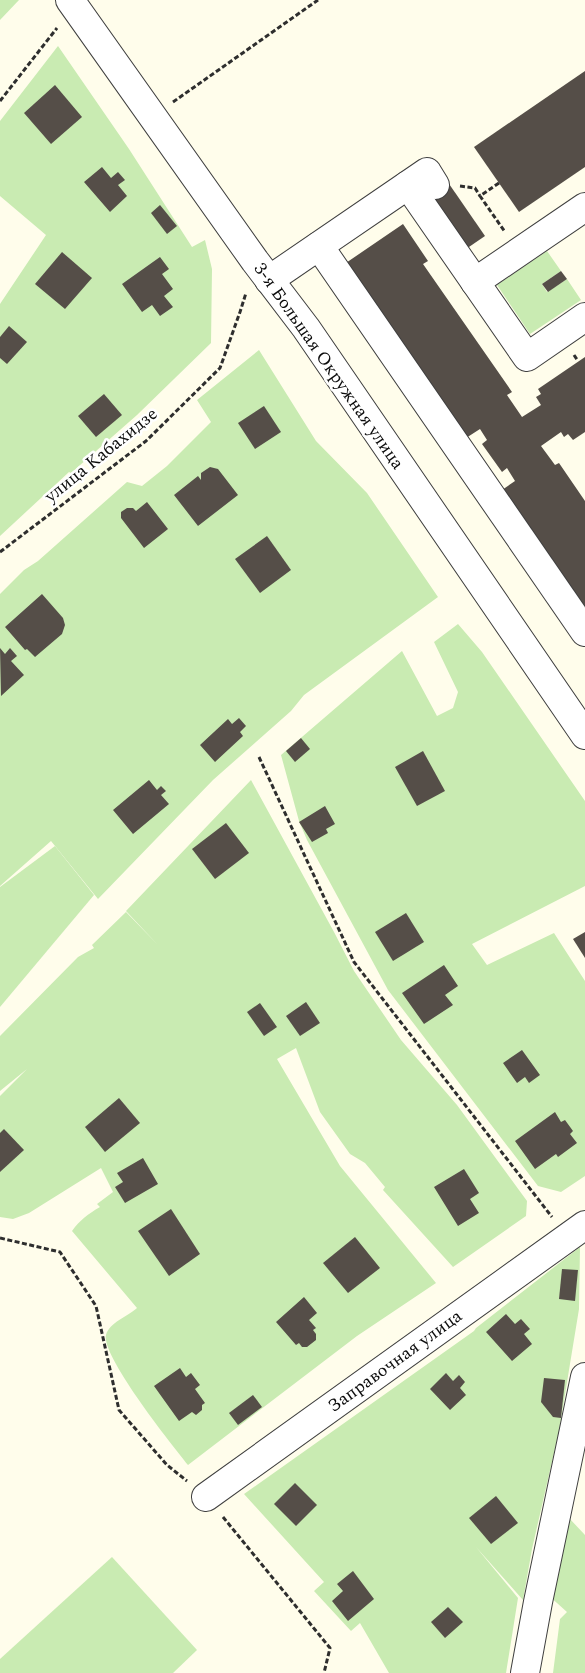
<svg xmlns="http://www.w3.org/2000/svg" width="585" height="1673" font-family="Spectral,serif">
  <style>
    .green { fill: #c9ebb2 }
    .building { fill: #554e48 }
    .lines { fill: none; stroke-linecap: round; stroke-linejoin: round }
    .minor-casing { stroke: #3f3f3f; stroke-width: 30 }
    .path { stroke: #2e2e2e; stroke-width: 3; stroke-dasharray: 5 2.5; stroke-linecap: butt }
    .minor { stroke: #fff; stroke-width: 28 }
    .labels { text-anchor: middle; dominant-baseline: central; stroke-width: 5; stroke-linejoin: round; paint-order: stroke }
    .street-label { font-size: 18px; fill: #0c0c0c; stroke: #fff }
  </style>
  <rect width="100%" height="100%" fill="#fffdeb"/>
  <g class="green">
    <path d="M0 0H19L0 20Z"/>
    <path d="M58 46 129 149 192 247 205 240 212 269 211 343 137 415 71 473 69 472 0 536V304L46 235 0 196V121Z"/>
    <path d="M547 251 561 271 542 284 547 292 567 279 581 300 530 334 497 285Z"/>
    <path d="M259 350 316 441 367 493 438 597 304 695 291 711 213 780 98 899 51 841 0 886V594L24 570 38 561 127 482 142 486 167 466 211 422 197 400Z"/>
    <path d="M458 624 482 652 585 801V886L472 944 487 965 554 933 585 981V1176L561 1192 538 1186 388 990 307 840 299 821 281 755 402 651 437 716 453 708 458 692 434 642Z"/>
    <path d="M251 780 334 932 354 971 401 1040 457 1105 527 1201 526 1216 453 1267 383 1190 385 1187 365 1163 350 1154 320 1112 296 1048 277 1059 340 1166 436 1283 357 1336 188 1465C172 1445 101 1356 106 1335 109 1323 128 1316 137 1308L72 1231C80 1220 88 1214 100 1207L97 1204 113 1192 101 1168 29 1213 13 1219 0 1217V1096L27 1069 0 1091V1036L78 957 94 948 92 945 126 912 158 945 126 911Z"/>
    <path d="M55 846 94 895 0 1007V887Z"/>
    <path d="M580 1247 579 1309 559 1431 532 1549 523 1600 476 1547 518 1598 506 1673H389L360 1623 351 1631 314 1591 324 1582 244 1494 474 1331 476 1328Z"/>
    <path d="M569 1518 585 1535V1673H553L560 1619 567 1612 547 1594Z"/>
    <path d="M112 1557 197 1650 173 1673H0V1659Z"/>
  </g>
  <g class="building">
    <path d="M585 71V167L519 212 474 147Z"/>
    <path d="M55 85 82 117 51 144 24 113Z"/>
    <path d="M102 167 111 178 118 172 125 180 118 185 127 196 110 212 84 182Z"/>
    <path d="M445 178 485 236 466 249 426 191Z"/>
    <path d="M160 205 177 226 167 234 151 213Z"/>
    <path d="M403 224 428 261 423 264 512 392 507 395 522 417 541 405 536 397 541 394 538 389 585 357V432L573 440 568 434 564 437 561 432 541 446 555 465 559 463 585 501V611L502 490 515 481 507 468 502 472 482 444 487 440 480 429 466 438 340 267Z"/>
    <path d="M62 252 92 278 65 309 35 284Z"/>
    <path d="M160 257 169 269 162 274 173 289 164 296 173 307 160 316 152 305 142 312 122 284Z"/>
    <path d="M561 271 567 279 548 292 542 284Z"/>
    <path d="M9 326 27 342 7 364 0 358V337Z"/>
    <path d="M104 394 122 415 96 437 78 416Z"/>
    <path d="M264 406 281 432 255 449 238 423Z"/>
    <path d="M210 467 218 469 238 495 198 526 174 495 198 476 201 480V473Z"/>
    <path d="M147 502 168 529 144 548 121 518V512L127 508H133L136 511Z"/>
    <path d="M267 536 291 570 260 593 235 559Z"/>
    <path d="M42 594 63 618 65 625 62 634 35 657 27 649 25 650 5 627Z"/>
    <path d="M0 648 5 654 10 648 17 656 11 661 24 675 1 696Z"/>
    <path d="M239 718 246 726 240 732 243 736 215 762 200 745 228 719 232 724Z"/>
    <path d="M301 738 310 749 295 762 286 751Z"/>
    <path d="M423 751 445 791 417 806 395 767Z"/>
    <path d="M149 780 157 790 161 786 166 791 161 795 169 804 133 834 113 810Z"/>
    <path d="M325 806 335 824 326 829 328 833 312 842 299 822Z"/>
    <path d="M226 823 249 853 215 879 192 849Z"/>
    <path d="M406 913 424 942 393 961 375 932Z"/>
    <path d="M585 932V958L573 939Z"/>
    <path d="M444 965 458 986 445 995 453 1005 424 1024 402 993Z"/>
    <path d="M306 1002 320 1023 300 1036 286 1016Z"/>
    <path d="M260 1003 277 1027 264 1036 247 1012Z"/>
    <path d="M522 1050 540 1075 529 1083 525 1077 517 1083 503 1063Z"/>
    <path d="M119 1098 140 1123 105 1152 85 1127Z"/>
    <path d="M555 1112 561 1122 565 1120 573 1131 570 1134 577 1143 558 1157 556 1154 535 1169 515 1141Z"/>
    <path d="M4 1129 24 1150 0 1172V1133Z"/>
    <path d="M143 1158 158 1184 125 1203 115 1187 123 1182 117 1173Z"/>
    <path d="M464 1169 479 1193 470 1199 479 1213 458 1226 434 1187Z"/>
    <path d="M171 1209 200 1254 169 1276 138 1231Z"/>
    <path d="M355 1237 380 1268 348 1293 323 1263Z"/>
    <path d="M562 1269 578 1270 575 1301 559 1299Z"/>
    <path d="M304 1297 317 1313 309 1320 316 1328 313 1330 316 1334V1340L307 1347H302L299 1343 296 1345 276 1322Z"/>
    <path d="M506 1314 515 1324 521 1319 530 1329 524 1334 532 1344 512 1361 486 1332Z"/>
    <path d="M180 1368 186 1377 191 1373 200 1385 195 1389 205 1403 202 1405V1410L196 1415 192 1412 179 1421 154 1386Z"/>
    <path d="M446 1373 453 1381 459 1375 465 1382 460 1388 466 1395 450 1410 430 1389Z"/>
    <path d="M544 1378 565 1380 561 1418 553 1417 541 1402Z"/>
    <path d="M253 1395 262 1407 238 1425 229 1413Z"/>
    <path d="M295 1483 317 1505 296 1526 274 1504Z"/>
    <path d="M496 1496 518 1523 491 1544 469 1518Z"/>
    <path d="M353 1571 374 1599 348 1621 332 1601 343 1591 337 1584Z"/>
    <path d="M448 1607 463 1622 445 1638 431 1622Z"/>
  </g>
  <g class="lines">
    <defs>
      <g id="minor">
        <path d="M70 0 255 261 306 328 585 735"/>
        <path d="M408 185 527 357 585 317"/>
        <path d="M319 246 585 632"/>
        <path d="M269 280 427 172 435 185"/>
        <path d="M475 282 585 207"/>
        <path d="M206 1497 585 1225"/>
        <path d="M525 1673 538 1602 585 1377"/>
      </g>
    </defs>
    <use href="#minor" class="minor-casing"/>
    <g class="path">
      <path d="M0 101 57 28"/>
      <path d="M173 102 318 0"/>
      <path d="M499 183 480 196 505 232"/>
      <path d="M460 186 475 188 480 196"/>
      <path d="M574 355 578 361"/>
      <path d="M0 552 146 441 220 368 240 312 246 293"/>
      <path d="M259 757 354 962 552 1217"/>
      <path d="M0 1238 60 1252 96 1306 119 1410 167 1465 187 1481"/>
      <path d="M223 1517 330 1648 324 1673"/>
    </g>
    <use href="#minor" class="minor"/>
  </g>
  <g class="labels">
    <g class="street-label">
      <text transform="translate(329 366) rotate(55)">3-я Большая Окружная улица</text>
      <text transform="translate(101 455) rotate(-39)">улица Кабахидзе</text>
      <text transform="translate(395 1361) rotate(-36)">Заправочная улица</text>
    </g>
  </g>
</svg>
